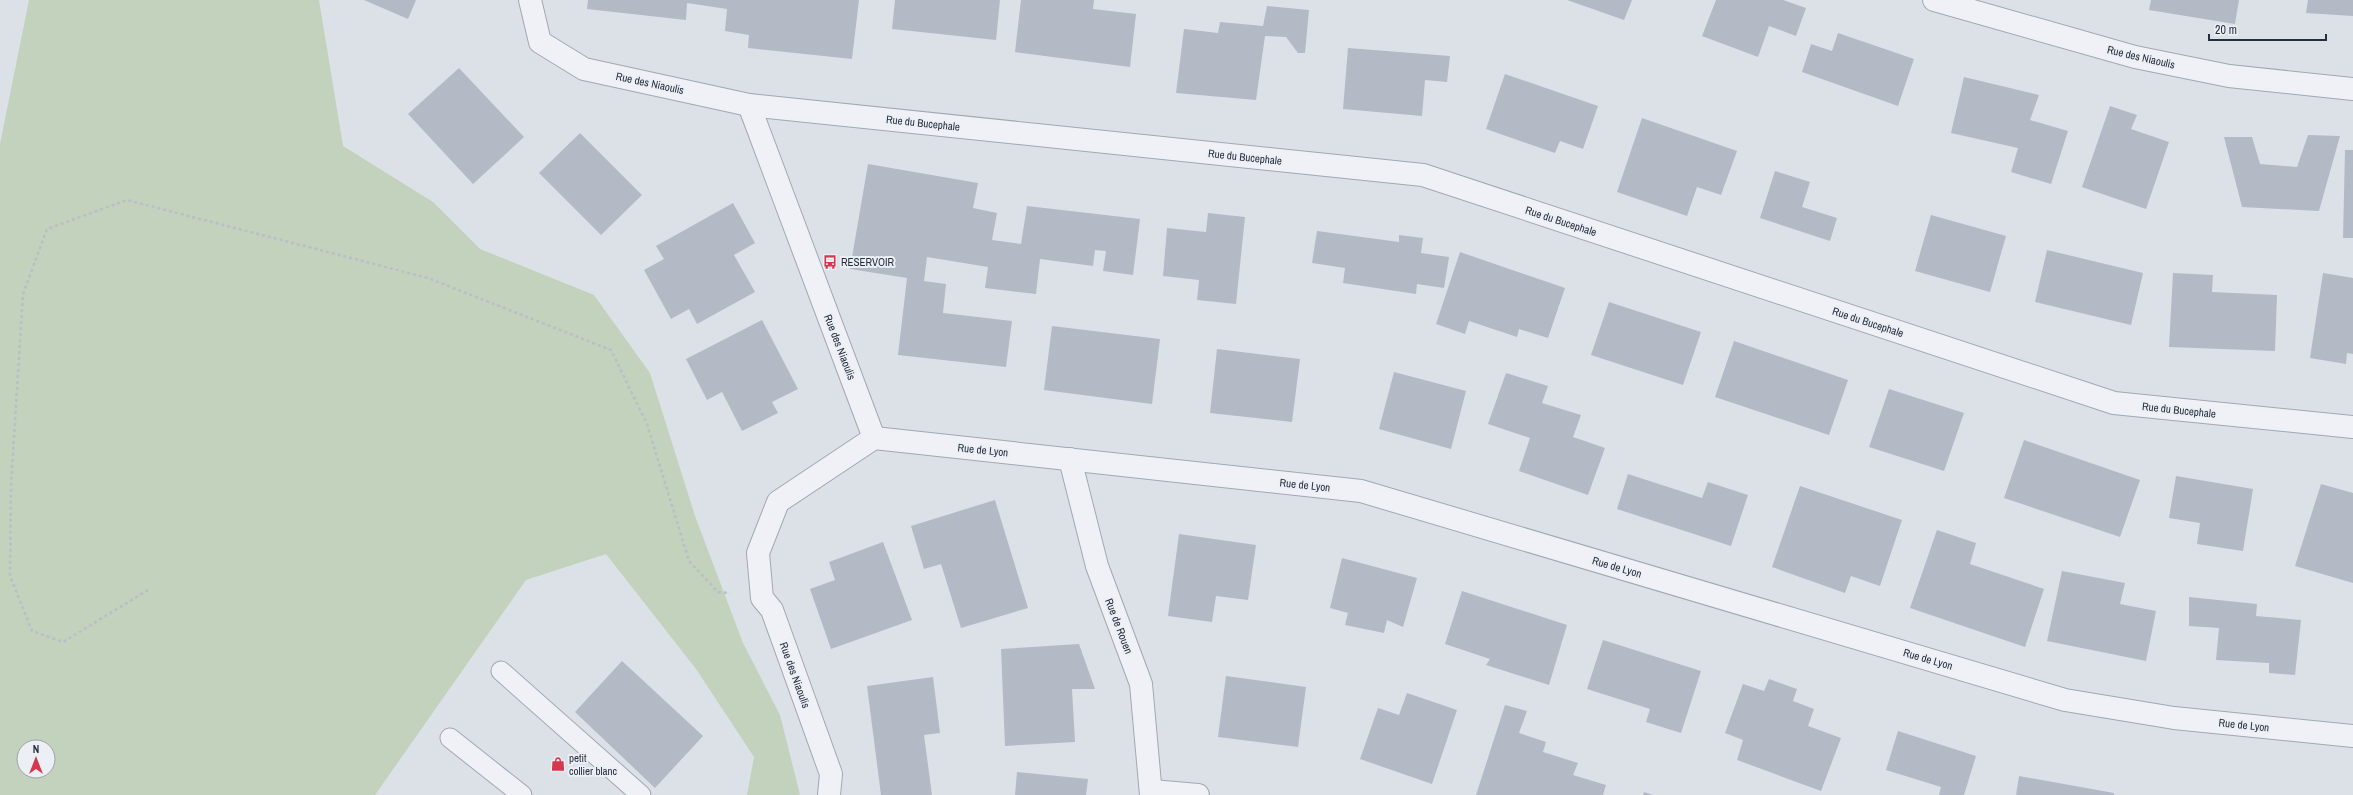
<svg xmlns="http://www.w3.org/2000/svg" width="2353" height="795" font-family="'Archivo Narrow',sans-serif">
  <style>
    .green { fill: #c2d2bd; fill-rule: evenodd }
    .building { fill: #b3bac5 }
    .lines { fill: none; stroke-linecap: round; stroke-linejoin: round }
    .lane-casing { stroke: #a1a8b2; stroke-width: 21 }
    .street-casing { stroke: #a1a8b2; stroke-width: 24 }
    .path { stroke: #babec6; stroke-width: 2.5; stroke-dasharray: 3 3; stroke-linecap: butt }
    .lane { stroke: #eff1f6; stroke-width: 19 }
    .street { stroke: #eff1f6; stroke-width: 22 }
    .labels { text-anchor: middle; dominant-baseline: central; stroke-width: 4; stroke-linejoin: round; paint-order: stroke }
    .street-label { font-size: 11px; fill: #252e3f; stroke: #ecf0f5 }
    .poi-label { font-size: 11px; fill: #252e3f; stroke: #ecf0f5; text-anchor: start }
  </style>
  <rect width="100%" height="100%" fill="#dce1e8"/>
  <path class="green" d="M29 0H319L343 146 433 202 480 249 594 295 650 373 695 516 743 643 780 715 800 795H747L754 757 696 669 606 554 526 580 375 795H0V144ZM24 747H48V771H24Z"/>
  <g class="building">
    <path d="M364 0H416L408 19Z"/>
    <path d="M588 0H859L852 59 748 48 749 35 725 31 727 9 687 3 686 20 587 9Z"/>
    <path d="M895 0H1000L996 40 892 29Z"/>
    <path d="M1021 0H1094L1093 9 1136 14 1130 67 1015 52Z"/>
    <path d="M1567 0H1632L1624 20Z"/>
    <path d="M1716 0H1783L1806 8 1796 36 1769 26 1758 57 1702 36Z"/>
    <path d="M2151 0H2239L2235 24 2149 10Z"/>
    <path d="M2308 0H2353V16L2306 13Z"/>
    <path d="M1267 6 1309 10 1305 53H1298L1286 37 1265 36 1256 100 1176 93 1184 29 1218 33 1220 22 1263 26Z"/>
    <path d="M1838 33 1914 59 1898 106 1802 72 1811 44 1832 51Z"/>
    <path d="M1348 48 1450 56 1447 82 1425 80 1422 116 1343 109Z"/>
    <path d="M459 68 524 137 473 184 408 114Z"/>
    <path d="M1505 74 1598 106 1583 149 1560 141 1555 153 1486 129Z"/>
    <path d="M1964 77 2039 95 2030 120 2068 131 2051 184 2011 172 2018 148 1951 133Z"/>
    <path d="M2110 106 2137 115 2131 129 2169 142 2146 209 2082 187Z"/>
    <path d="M1642 118 1737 151 1721 195 1697 187 1687 216 1617 192Z"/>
    <path d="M580 133 642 195 601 235 539 173Z"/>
    <path d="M2308 135 2340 136 2319 211 2242 207 2224 137H2252L2260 164 2297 167Z"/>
    <path d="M2345 150H2353V238H2343Z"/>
    <path d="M868 164 978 183 973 208 997 213 992 240 1021 244 1027 206 1140 219 1133 275 1103 271 1106 251 1095 250 1093 266 1040 259 1036 294 985 288 988 267 927 257 924 281 946 284 943 313 1012 321 1006 367 898 355 907 278 850 269Z"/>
    <path d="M1775 171 1810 182 1802 207 1837 218 1830 241 1760 218Z"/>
    <path d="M733 203 755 243 734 255 755 292 697 324 689 309 671 319 644 270 664 259 656 246Z"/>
    <path d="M1208 213 1245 217 1236 304 1197 300 1199 280 1163 276 1167 228 1206 232Z"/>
    <path d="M1931 215 2006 236 1990 292 1915 271Z"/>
    <path d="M1317 231 1399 242V235L1423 238 1421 253 1449 257 1444 288 1417 284 1416 294 1343 283 1345 268 1312 263Z"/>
    <path d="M2047 250 2143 273 2131 325 2035 302Z"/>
    <path d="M1460 252 1565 288 1548 338 1519 329 1517 337 1469 321 1465 334 1436 324Z"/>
    <path d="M2173 273 2213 275 2212 292 2277 295 2275 351 2169 347Z"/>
    <path d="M2323 273 2353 278V354L2347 353 2346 364 2310 358Z"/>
    <path d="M1609 302 1701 332 1683 385 1591 355Z"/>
    <path d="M762 320 798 389 772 402 778 413 742 431 722 392 707 400 686 359Z"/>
    <path d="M1052 326 1160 339 1152 404 1044 390Z"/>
    <path d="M1734 341 1848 380 1829 435 1715 397Z"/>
    <path d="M1217 349 1300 359 1292 422 1210 413Z"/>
    <path d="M1394 372 1466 391 1451 449 1379 429Z"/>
    <path d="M1506 373 1548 386 1542 403 1581 415 1573 437 1605 448 1588 495 1519 471 1530 438 1488 424Z"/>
    <path d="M1889 389 1964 413 1944 471 1869 447Z"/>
    <path d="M2024 440 2140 480 2120 537 2004 498Z"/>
    <path d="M1628 474 1702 498 1708 482 1748 495 1731 546 1617 509Z"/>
    <path d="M2176 476 2253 489 2243 551 2197 544 2200 523 2169 518Z"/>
    <path d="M2321 484 2353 493V583L2295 566Z"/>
    <path d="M1800 486 1902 520 1880 586 1851 576 1845 593 1772 567Z"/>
    <path d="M995 500 1028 608 961 628 941 564 924 569 911 526Z"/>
    <path d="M1937 530 1976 543 1970 564 2044 589 2025 647 1910 608Z"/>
    <path d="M1179 534 1256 545 1248 600 1216 596 1212 622 1168 616Z"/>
    <path d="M883 542 912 620 831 649 810 589 835 580 829 562Z"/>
    <path d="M1342 558 1417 578 1403 627 1387 620 1384 633 1345 625 1348 613 1330 608Z"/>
    <path d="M2062 571 2125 583 2120 604 2156 611 2146 661 2047 641Z"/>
    <path d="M1462 591 1567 625 1549 685 1486 665 1490 659 1445 644Z"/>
    <path d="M2189 597 2257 604 2256 616 2301 620 2295 675 2269 673V663L2216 660 2219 628 2189 626Z"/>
    <path d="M1603 640 1701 671 1681 733 1646 722 1650 709 1587 689Z"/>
    <path d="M1079 644 1095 689H1072L1075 742 1005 746 1001 649Z"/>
    <path d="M622 661 703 736 655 788 575 712Z"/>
    <path d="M1226 676 1306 687 1298 747 1218 737Z"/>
    <path d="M933 677 940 733 924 735 932 795H881L867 686Z"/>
    <path d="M1769 679 1797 689 1793 701 1814 709 1808 726 1841 738 1821 791 1737 760 1743 740 1725 733 1743 684 1764 691Z"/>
    <path d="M1407 693 1457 710 1432 784 1360 759 1378 708 1399 715Z"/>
    <path d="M1505 705 1527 711 1519 733 1546 742 1543 752 1578 763 1573 775 1606 785 1603 795H1476Z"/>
    <path d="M1898 731 1976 756 1964 795H1939L1941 787 1886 770Z"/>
    <path d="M1017 772 1088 779 1086 795H1015Z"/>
    <path d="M2019 776 2114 793V795H2016Z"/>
    <path d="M1644 792 1653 795H1643Z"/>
  </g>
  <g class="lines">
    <defs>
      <g id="lane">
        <path d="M501 671 641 795"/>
        <path d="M450 738 522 795"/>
      </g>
      <g id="street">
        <path d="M530 0 540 42 584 69 749 105 874 438 778 502 758 553 762 598 772 610 831 774 829 795"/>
        <path d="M1934 0 2135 57 2229 76 2353 89"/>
        <path d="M749 105 1423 175 2114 403 2353 427"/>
        <path d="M874 438 1361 491 2065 700 2174 718 2353 736"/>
        <path d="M1070 459 1097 566 1141 684 1151 795"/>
        <path d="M1152 791 1198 795"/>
      </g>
    </defs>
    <use href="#lane" class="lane-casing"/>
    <use href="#street" class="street-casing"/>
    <path class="path" d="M148 590 63 642 32 631 10 576 11 485 23 294 47 229 127 200 428 278 611 350 647 424 689 561 718 592 730 593"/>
    <use href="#lane" class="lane"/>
    <use href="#street" class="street"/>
  </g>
  <defs>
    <symbol id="bus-bare" viewBox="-9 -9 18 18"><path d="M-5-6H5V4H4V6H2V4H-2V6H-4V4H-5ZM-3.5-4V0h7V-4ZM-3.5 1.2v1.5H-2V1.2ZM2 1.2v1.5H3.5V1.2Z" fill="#d7374e" stroke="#ecf0f5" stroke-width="2.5" paint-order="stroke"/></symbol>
    <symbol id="shop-bare" viewBox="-9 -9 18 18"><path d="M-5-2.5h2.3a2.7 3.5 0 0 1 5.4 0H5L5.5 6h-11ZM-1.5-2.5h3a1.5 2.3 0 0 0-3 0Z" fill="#d7374e" stroke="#ecf0f5" stroke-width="2.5" paint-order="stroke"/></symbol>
  </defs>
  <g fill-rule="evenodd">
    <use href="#bus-bare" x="820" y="252" width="20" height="20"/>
    <use href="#shop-bare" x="548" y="754" width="20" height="20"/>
  </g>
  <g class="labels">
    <g class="street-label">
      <text transform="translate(2141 57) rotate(13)">Rue des Niaoulis</text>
      <text transform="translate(650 83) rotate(12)">Rue des Niaoulis</text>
      <text transform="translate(923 123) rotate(6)">Rue du Bucephale</text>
      <text transform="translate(1245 157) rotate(6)">Rue du Bucephale</text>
      <text transform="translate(1561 221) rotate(18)">Rue du Bucephale</text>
      <text transform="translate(1868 322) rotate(18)">Rue du Bucephale</text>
      <text transform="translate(840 347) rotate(69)">Rue des Niaoulis</text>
      <text transform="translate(2179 410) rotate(6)">Rue du Bucephale</text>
      <text transform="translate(983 450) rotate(6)">Rue de Lyon</text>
      <text transform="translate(1305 485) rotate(6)">Rue de Lyon</text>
      <text transform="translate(1617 567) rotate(16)">Rue de Lyon</text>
      <text transform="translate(1119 626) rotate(69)">Rue de Rouen</text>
      <text transform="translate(1928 659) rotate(16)">Rue de Lyon</text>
      <text transform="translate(795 675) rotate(70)">Rue des Niaoulis</text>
      <text transform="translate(2244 725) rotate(6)">Rue de Lyon</text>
    </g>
    <g class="poi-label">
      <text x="841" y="262">RESERVOIR</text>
      <text x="569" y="758">petit<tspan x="569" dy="13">collier blanc</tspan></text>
    </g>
  </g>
  <g transform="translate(36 759)"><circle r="19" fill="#ecf0f5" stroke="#9ca2ac"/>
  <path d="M0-3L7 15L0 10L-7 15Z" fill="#d7374e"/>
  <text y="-6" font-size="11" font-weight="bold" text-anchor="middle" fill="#252e3f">N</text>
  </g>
  <path d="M2209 34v6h117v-6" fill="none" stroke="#252e3f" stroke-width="2"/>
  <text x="2215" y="34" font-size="12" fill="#252e3f" stroke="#ecf0f5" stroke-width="3" paint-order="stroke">20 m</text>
</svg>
